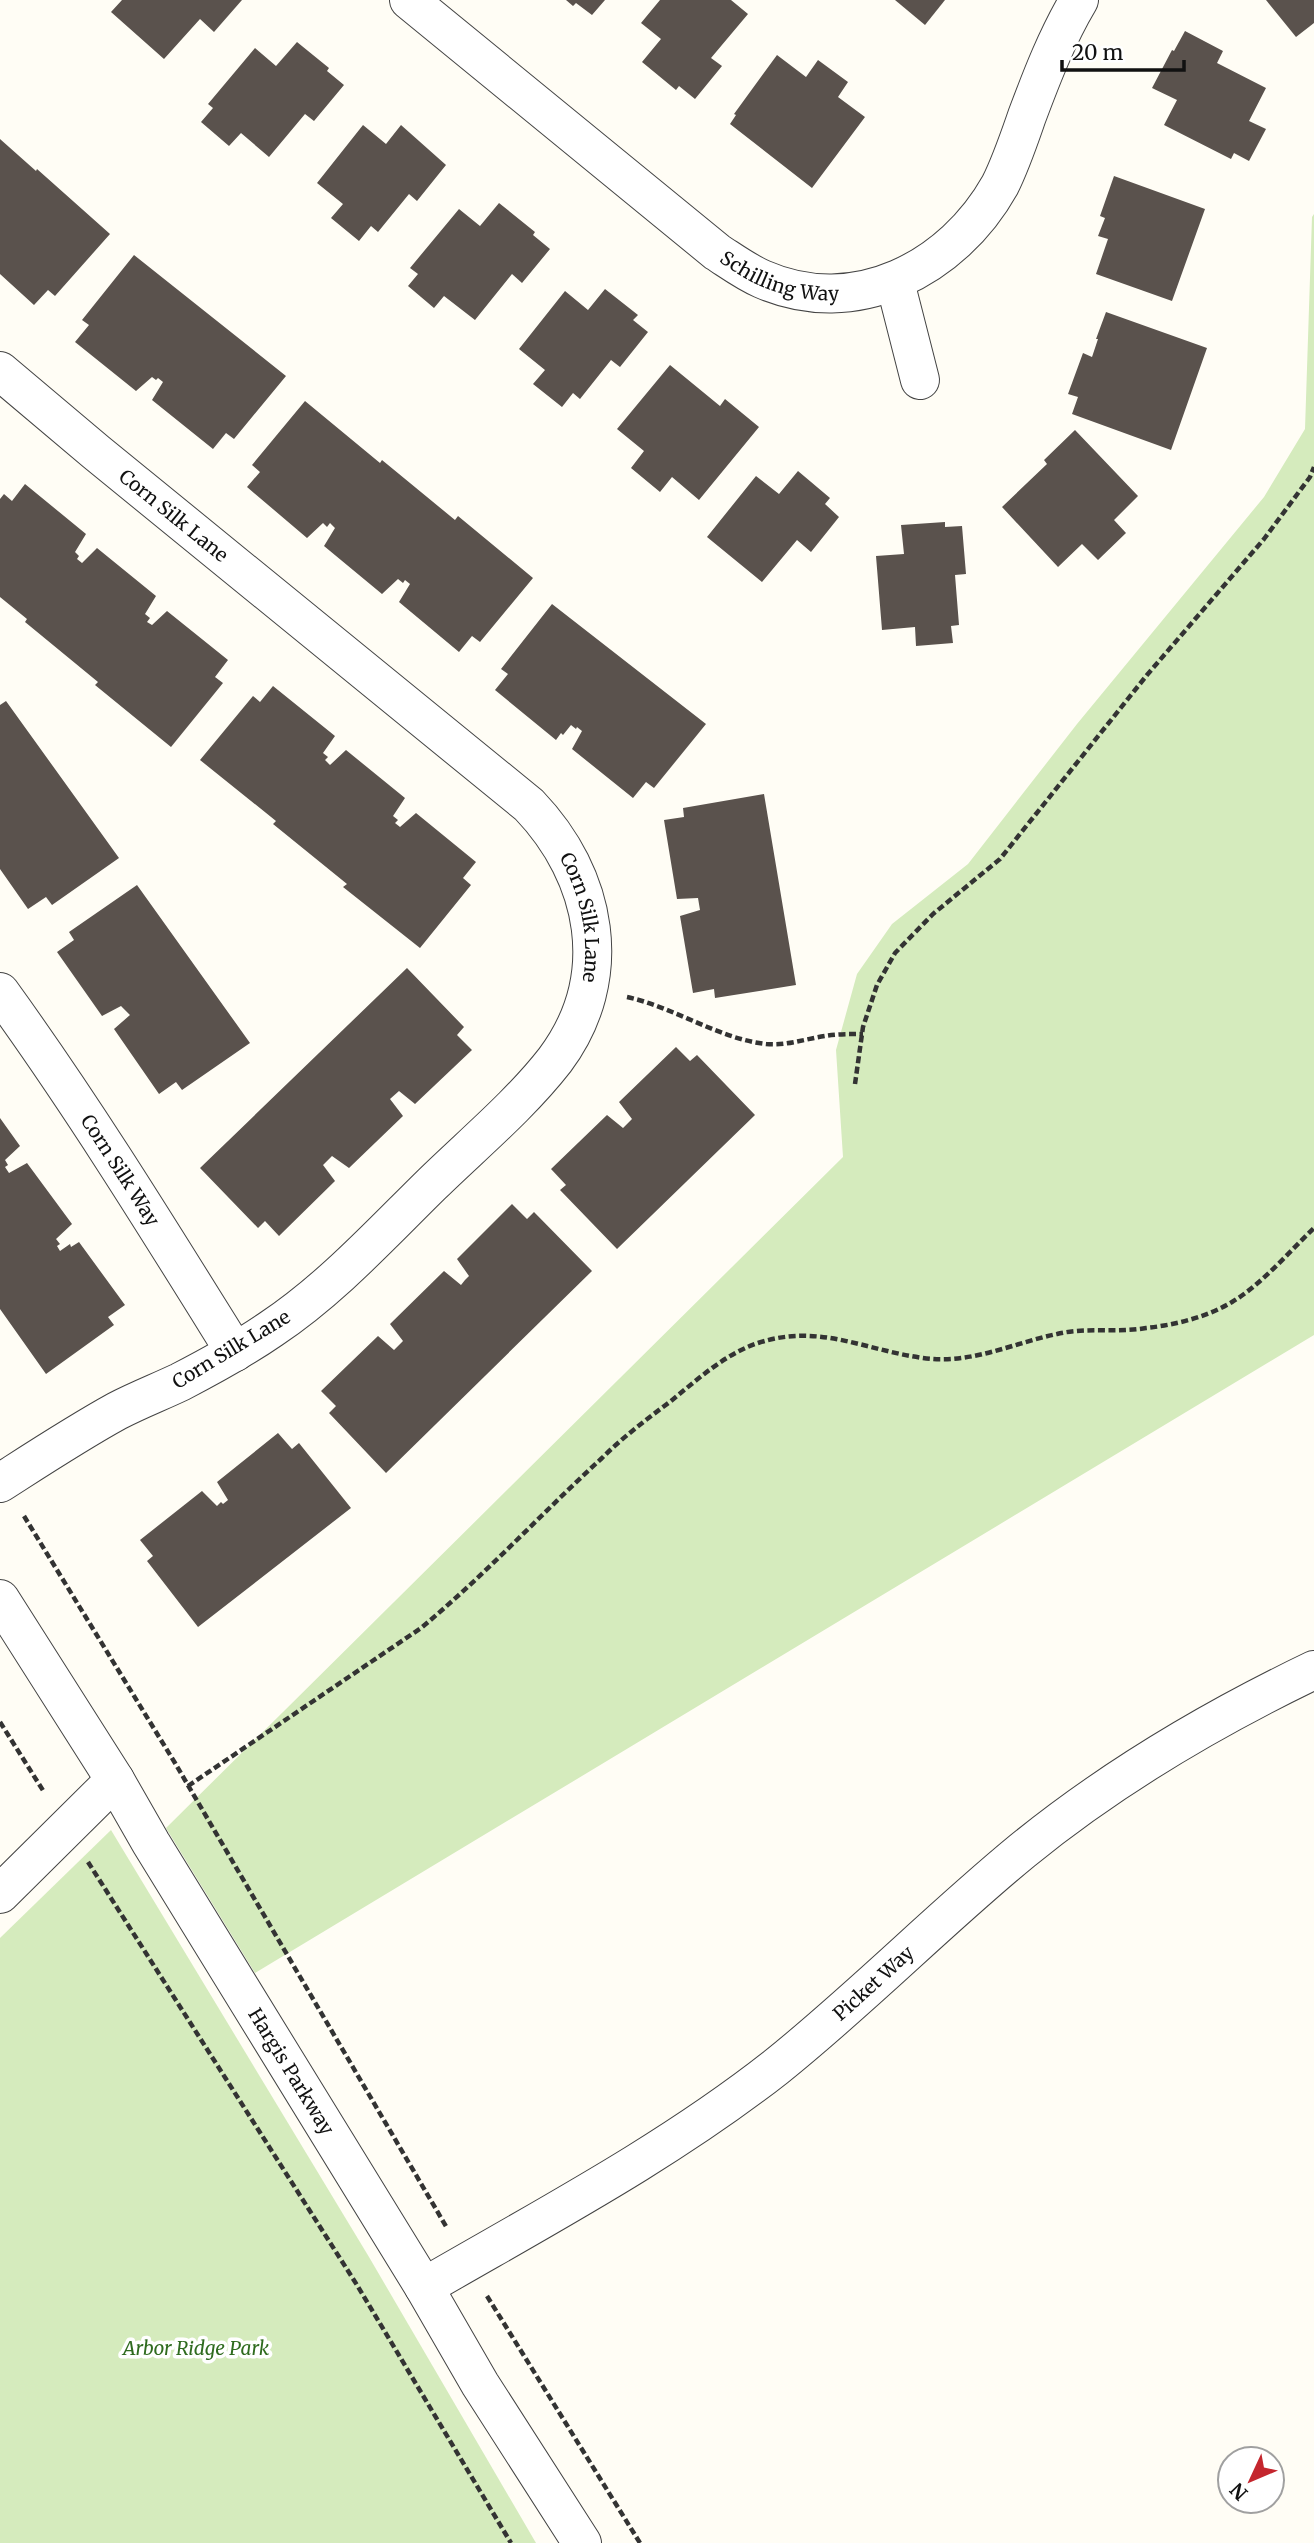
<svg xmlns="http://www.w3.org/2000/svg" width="1314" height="2543" font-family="Merriweather,serif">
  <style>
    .green { fill: #d5ebbd }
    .building { fill: #5a524d }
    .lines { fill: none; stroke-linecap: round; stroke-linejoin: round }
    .minor-casing { stroke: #444; stroke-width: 40 }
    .path { stroke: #333; stroke-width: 4.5; stroke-dasharray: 7 3.5; stroke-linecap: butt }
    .minor { stroke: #fff; stroke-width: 38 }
    .labels { text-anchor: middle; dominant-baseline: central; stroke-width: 7; stroke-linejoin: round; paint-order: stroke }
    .street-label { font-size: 19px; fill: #111; stroke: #fff }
    .park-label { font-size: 19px; font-style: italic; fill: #2f6b1f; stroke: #fff }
  </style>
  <rect width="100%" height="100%" fill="#fffdf5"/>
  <g class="green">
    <path d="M1314 214V1335L255 1973 166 1828 843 1157 836 1050 857 974 892 924 968 864 1077 724 1264 497 1305 429 1312 217Z"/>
    <path d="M111 1830 369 2257 536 2543H0V1938Z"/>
  </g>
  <g class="building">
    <path d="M122 0H242L214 32 200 19 164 59 111 12Z"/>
    <path d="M566 0H605L592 15 576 3 573 6Z"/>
    <path d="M660 0H731L748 14 711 58 722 66 695 99 679 86 676 90 642 62 661 39 641 23Z"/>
    <path d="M895 0H945L925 25Z"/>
    <path d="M1266 0H1314V23L1296 37Z"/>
    <path d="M1185 31 1223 51 1217 63 1266 88 1249 121 1266 129 1249 161 1234 153 1231 159 1164 125 1177 100 1152 88 1172 50 1174 51Z"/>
    <path d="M297 42 329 68 327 71 344 85 314 121 305 114 269 157 241 133 229 146 201 122 213 108 208 104 255 48 276 66Z"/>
    <path d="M777 55 806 77 818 60 848 82 838 97 865 117 812 188 730 124 736 115 734 114Z"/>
    <path d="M363 125 386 144 401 125 446 165 417 201 409 194 378 232 371 226 359 241 331 218 343 204 317 183Z"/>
    <path d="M0 139 36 171 37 169 110 234 55 296 48 290 34 305 0 274Z"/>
    <path d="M1114 176 1205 209 1172 301 1096 274 1108 239 1098 236 1105 218 1100 216Z"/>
    <path d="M499 203 535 232 533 235 550 249 522 283 512 274 475 320 444 296 434 308 408 286 418 274 410 268 459 209 480 226Z"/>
    <path d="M134 255 286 376 234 439 226 433 213 449 152 400 163 382 158 378 156 380 152 377 136 391 75 342 89 325 82 320Z"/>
    <path d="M605 289 638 315 633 320 648 332 620 367 611 360 580 399 573 393 562 407 533 384 545 370 519 349 565 291 588 310Z"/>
    <path d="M1106 312 1207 348 1171 450 1072 414 1078 397 1068 394 1083 353 1092 357 1098 339H1096Z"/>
    <path d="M670 365 720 406 725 399 759 427 699 500 672 477 660 492 631 468 644 451 617 429Z"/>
    <path d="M305 401 380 463 382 460 455 520 458 516 533 578 480 642 472 636 459 652 399 602 410 584 405 580 403 583 398 579 382 594 324 546 335 528 330 523 327 527 323 523 307 538 247 487 260 472 252 465Z"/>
    <path d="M1075 430 1138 496 1114 520 1126 533 1098 560 1082 544 1058 567 1002 507 1047 464 1044 460Z"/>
    <path d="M798 471 830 498 825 504 839 517 811 552 797 540 762 582 707 537 756 476 779 494Z"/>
    <path d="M25 484 86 534 75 552 79 556 77 559 82 563 97 548 156 596 145 614 150 618 147 622 152 625 167 611 228 660 215 677 223 683 171 747 95 685 98 682 25 622 27 619 0 597V499L4 494 12 501Z"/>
    <path d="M945 522V527L962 526 966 574 955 575 959 625 951 626 953 643 916 646 915 627 882 630 876 556 904 554 901 525Z"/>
    <path d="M552 604 706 724 654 788 646 782 633 798 572 749 582 731 577 727 576 729 571 725 563 735 561 733 556 740 495 690 508 674 501 669Z"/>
    <path d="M273 686 335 736 323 753 328 757 325 760 330 765 346 750 405 798 393 816 398 820 395 823 400 827 416 813 476 862 463 878 471 885 420 948 343 887 347 884 273 824 276 821 200 760 253 696 260 702Z"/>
    <path d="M6 701 119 858 52 905 46 897 28 909 0 869V705Z"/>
    <path d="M764 794 796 985 715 998 714 989 693 993 680 916 700 910 698 898 677 899 664 820 684 817 683 808Z"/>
    <path d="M137 885 250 1043 182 1090 176 1082 159 1094 114 1029 130 1015 121 1006 102 1016 57 952 74 940 69 932Z"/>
    <path d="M407 968 464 1027 457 1035 472 1050 415 1104 399 1091 390 1099 403 1116 349 1168 332 1156 323 1165 335 1181 279 1236 265 1221 258 1228 200 1168Z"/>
    <path d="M676 1047 690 1061 697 1055 755 1115 617 1249 560 1190 566 1185 551 1169 607 1115 623 1128 632 1119 619 1102Z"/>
    <path d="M0 1118 20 1146 5 1160 8 1165 5 1167 9 1173 27 1163 72 1224 56 1239 60 1244 57 1246 60 1251 70 1244 71 1247 79 1242 125 1305 108 1317 114 1325 46 1374 0 1309Z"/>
    <path d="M512 1204 527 1219 534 1212 592 1271 386 1473 329 1413 336 1406 321 1391 378 1336 394 1350 403 1341 390 1324 444 1271 461 1285 465 1280 469 1276 457 1259Z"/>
    <path d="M278 1433 292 1449 299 1443 351 1508 198 1627 147 1561 153 1556 140 1540 202 1491 217 1506 221 1502 223 1504 228 1500 217 1482Z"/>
  </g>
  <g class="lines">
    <defs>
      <g id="minor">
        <path id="s1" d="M409 0 717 252C731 261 746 272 762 279 855 320 953 269 1000 185 1011 163 1019 139 1027 116 1042 76 1057 37 1079 0"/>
        <path d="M895 282 920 380"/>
        <path id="s2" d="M0 371 96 452 529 805C597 876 617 977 555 1060 520 1105 473 1144 432 1184 381 1234 331 1289 271 1329 242 1349 211 1366 180 1382 159 1392 138 1400 117 1411 77 1433 39 1458 0 1483"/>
        <path id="s3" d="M0 992C84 1108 159 1230 235 1352"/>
        <path id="s4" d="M0 1599 115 1780 151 1843 424 2287 480 2384 582 2543"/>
        <path d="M0 1894 115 1780"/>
        <path id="s5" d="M424 2287C543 2218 668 2152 776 2067 861 1999 938 1920 1022 1851 1109 1780 1214 1718 1314 1670"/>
      </g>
    </defs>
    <use href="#minor" class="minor-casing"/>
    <g class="path">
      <path d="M627 997C674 1007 719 1039 766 1044 786 1046 805 1039 825 1036 837 1034 850 1034 863 1034"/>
      <path d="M855 1084 863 1027 877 985 895 953 933 914 1000 859 1147 675 1264 539 1310 477 1314 467"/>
      <path d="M24 1516 175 1763 447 2228"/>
      <path d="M0 1722 44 1792"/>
      <path d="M188 1786 421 1628C485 1575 541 1514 602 1458 623 1437 647 1419 671 1401 698 1379 725 1354 758 1343 819 1323 864 1350 923 1358 970 1365 1013 1343 1057 1334 1086 1327 1117 1333 1146 1328 1175 1325 1207 1317 1232 1302 1262 1284 1288 1253 1314 1228"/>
      <path d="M88 1862 357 2285 511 2543"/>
      <path d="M487 2296 640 2543"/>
    </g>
    <use href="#minor" class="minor"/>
  </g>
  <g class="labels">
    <g class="street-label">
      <text stroke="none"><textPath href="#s1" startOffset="467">Schilling Way</textPath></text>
      <text stroke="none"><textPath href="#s2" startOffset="226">Corn Silk Lane</textPath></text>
      <text stroke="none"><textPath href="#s2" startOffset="812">Corn Silk Lane</textPath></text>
      <text stroke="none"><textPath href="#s3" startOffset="215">Corn Silk Way</textPath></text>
      <text transform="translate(231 1349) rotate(-31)">Corn Silk Lane</text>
      <text stroke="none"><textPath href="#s5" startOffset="544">Picket Way</textPath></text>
      <text stroke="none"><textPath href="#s4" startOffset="555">Hargis Parkway</textPath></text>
    </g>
    <g class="park-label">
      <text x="196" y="2348">Arbor Ridge Park</text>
    </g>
  </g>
  <g transform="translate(1251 2480) rotate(226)"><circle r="33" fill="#ffffff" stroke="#a0a0a0" stroke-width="2"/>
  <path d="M0-5L12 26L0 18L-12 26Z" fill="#c4262e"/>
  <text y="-10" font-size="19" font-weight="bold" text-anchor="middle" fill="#111111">N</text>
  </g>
  <path d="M1062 60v10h122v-10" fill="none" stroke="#111111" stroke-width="3.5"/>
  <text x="1072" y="60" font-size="21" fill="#111111" stroke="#ffffff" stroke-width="5" paint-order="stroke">20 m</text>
</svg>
